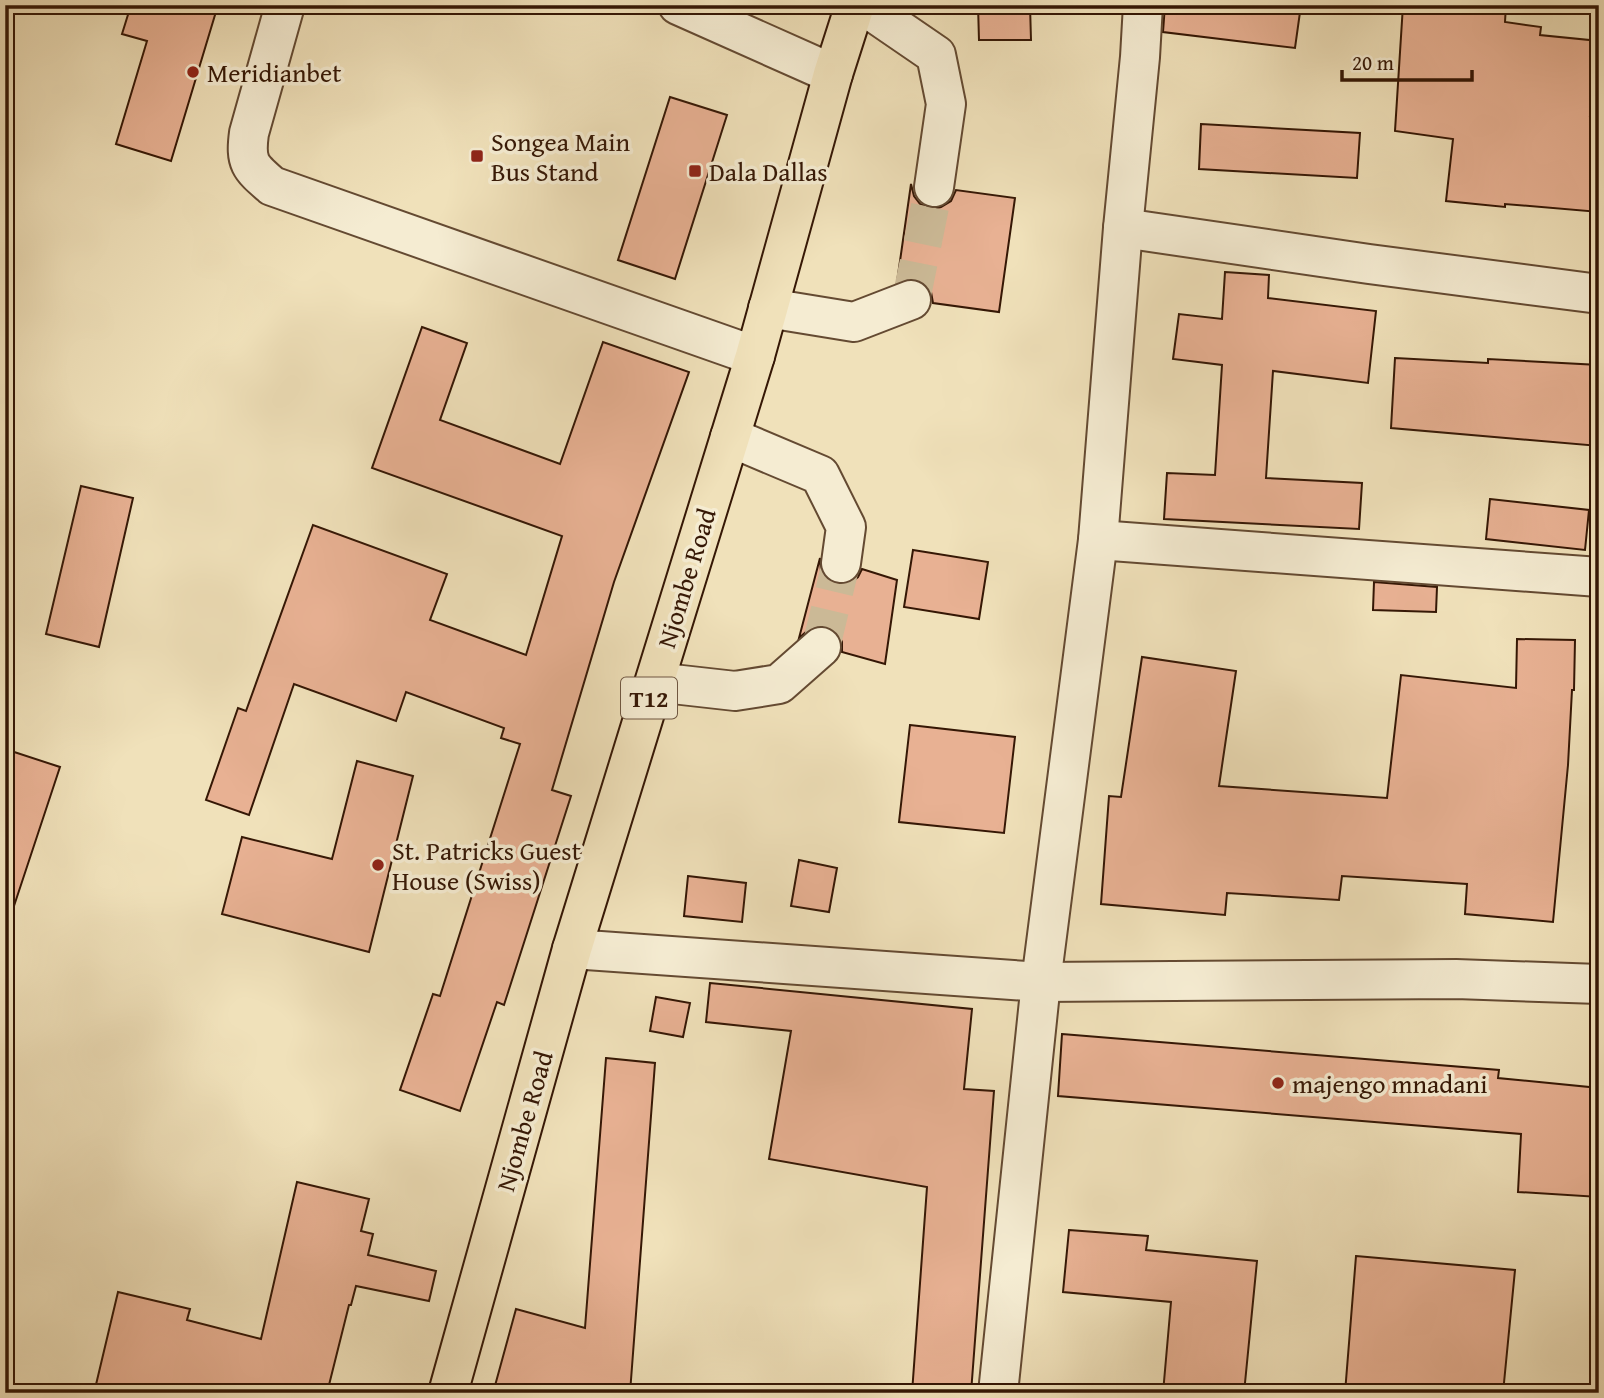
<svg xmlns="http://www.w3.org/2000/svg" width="1604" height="1398" font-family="'Gentium Book Plus',serif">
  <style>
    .building { fill: #e8b193; stroke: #351705; stroke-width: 2 }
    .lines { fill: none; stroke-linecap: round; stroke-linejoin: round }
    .minor-tunnel { stroke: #cbb996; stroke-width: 38; stroke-dasharray: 38 19; stroke-linecap: butt }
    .minor-casing { stroke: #644a32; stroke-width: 42 }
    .highway-casing { stroke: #351705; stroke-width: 42 }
    .minor { stroke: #f5ecd2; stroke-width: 38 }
    .highway { stroke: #f0e1ba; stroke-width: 38 }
    .poi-dot { fill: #8f2418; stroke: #f5ecd2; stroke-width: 2.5 }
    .labels { text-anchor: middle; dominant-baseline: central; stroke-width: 7; stroke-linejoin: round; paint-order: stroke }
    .shield { fill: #f5ecd2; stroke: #6f5742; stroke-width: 2 }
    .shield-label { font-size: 24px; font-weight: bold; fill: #351705 }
    .poi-label { font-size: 26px; fill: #351705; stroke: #f5ecd2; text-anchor: start }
    .street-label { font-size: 26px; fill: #351705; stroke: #f5ecd2 }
  </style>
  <rect width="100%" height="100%" fill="#f0e1ba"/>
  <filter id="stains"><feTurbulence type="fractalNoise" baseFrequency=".00286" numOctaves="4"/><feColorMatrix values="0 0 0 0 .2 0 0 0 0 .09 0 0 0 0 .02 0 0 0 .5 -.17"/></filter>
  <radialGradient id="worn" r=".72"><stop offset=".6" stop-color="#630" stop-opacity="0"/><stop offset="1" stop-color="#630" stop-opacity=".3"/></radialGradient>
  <g class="building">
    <path d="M131 5H218L171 161 116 144 147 41 122 34Z"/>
    <path d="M978 5H1030L1031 40H979Z"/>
    <path d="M1165 5H1301L1295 48 1163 32Z"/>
    <path d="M1403 5H1506L1505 22 1541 27 1540 35 1599 41 1590 116H1599V212L1505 204V207L1446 201 1453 139 1395 131Z"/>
    <path d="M670 97 727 115 675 279 618 260Z"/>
    <path d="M1201 124 1360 133 1357 178 1199 169Z"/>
    <path d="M911 184 914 196 920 204 932 209 941 207 951 201 956 190 1015 198 999 312 933 303 931 292 924 283 914 278 897 282Z"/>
    <path d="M1225 272 1269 275 1268 298 1376 311 1368 383 1273 371 1266 478 1362 483 1359 529 1164 519 1167 473 1215 475 1222 365 1173 359 1179 314 1222 319Z"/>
    <path d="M422 327 467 343 440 420 560 464 603 342 689 372 614 582 552 790 571 796 504 1005 497 1002 460 1111 400 1090 433 994 440 996 520 744 501 738 504 728 406 692 396 721 294 684 249 815 206 800 238 708 246 711 313 525 447 574 430 620 526 655 562 536 372 468Z"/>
    <path d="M1395 358 1488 363V359L1599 365V446L1391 428Z"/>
    <path d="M81 486 133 498 99 647 46 634Z"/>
    <path d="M1490 499 1589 510 1585 550 1486 539Z"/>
    <path d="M913 550 988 562 979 619 904 607Z"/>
    <path d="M820 558 821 572 828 581 837 584 850 583 858 577 862 569 897 580 885 664 842 652V642L838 633 827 626H816L807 631 799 638Z"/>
    <path d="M1374 582 1437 587 1436 612 1373 610Z"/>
    <path d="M1517 639 1575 640 1574 690H1572L1568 765 1553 922 1465 914 1467 884 1342 876 1339 900 1227 893 1225 915 1101 904 1109 796 1121 797 1142 657 1236 671 1219 786 1387 798 1401 675 1516 688Z"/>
    <path d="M910 725 1015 737 1004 833 899 822Z"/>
    <path d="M5 749 60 767 12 912 5 911Z"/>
    <path d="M357 761 413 776 369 952 222 914 242 837 332 859Z"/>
    <path d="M799 860 837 868 829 912 791 906Z"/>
    <path d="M688 876 746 883 742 922 684 916Z"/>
    <path d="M710 983 972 1009 964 1089 994 1091 971 1393H912L927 1187 769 1159 791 1031 706 1022Z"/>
    <path d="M656 997 690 1003 683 1037 650 1031Z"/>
    <path d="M1062 1034 1499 1070 1498 1078 1599 1088V1197L1518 1192 1521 1134 1058 1096Z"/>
    <path d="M606 1058 655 1063 630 1393H493L516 1309 585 1328Z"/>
    <path d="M297 1182 369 1199 361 1231 373 1234 368 1255 436 1271 429 1301 356 1286 351 1305H349L327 1393H94L118 1292 190 1309 187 1320 261 1339Z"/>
    <path d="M1069 1230 1148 1236 1146 1250 1257 1261 1244 1393H1163L1171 1302 1063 1292Z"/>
    <path d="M1356 1256 1515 1270 1503 1393H1345Z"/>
  </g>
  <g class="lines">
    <g class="minor-tunnel">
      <path d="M911 300 934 187"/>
      <path d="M821 647 841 563"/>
    </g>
    <defs>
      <g id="minor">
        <path d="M285 5 249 133C245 163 250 167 272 186L755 356"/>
        <path d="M678 5 833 74"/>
        <path d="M863 5 936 55 946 104 934 187"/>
        <path d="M1123 228 1369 264 1599 294"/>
        <path d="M768 308 854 322 911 300"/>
        <path d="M730 437 820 475 846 527 841 563"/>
        <path d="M1098 540 1599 577"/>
        <path d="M655 682 735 691 779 684 821 647"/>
        <path d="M572 949 1041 982 1456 979 1599 984"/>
        <path d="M998 1393 1041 982 1098 540 1123 228 1140 57 1143 5"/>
      </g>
      <path id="highway" d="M448 1393 572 949 755 356 833 74 855 5"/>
    </defs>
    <use href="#minor" class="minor-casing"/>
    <use href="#highway" class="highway-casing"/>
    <use href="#minor" class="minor"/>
    <use href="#highway" class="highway"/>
  </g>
  <g class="poi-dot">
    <circle cx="193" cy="72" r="7"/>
    <rect x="470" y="149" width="14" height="14" rx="3.5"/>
    <rect x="688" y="164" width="14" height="14" rx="3.5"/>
    <circle cx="378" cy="865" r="7"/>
    <circle cx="1278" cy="1083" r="7"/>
  </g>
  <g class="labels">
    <rect class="shield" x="621" y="677.5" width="56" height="41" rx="5"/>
    <g class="shield-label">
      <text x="649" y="698">T12</text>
    </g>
    <g class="poi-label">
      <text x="207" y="72">Meridianbet</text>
      <text x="491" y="141">Songea Main<tspan x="491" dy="30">Bus Stand</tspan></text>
      <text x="709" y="171">Dala Dallas</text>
      <text x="392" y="850">St. Patricks Guest<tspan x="392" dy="30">House (Swiss)</tspan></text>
      <text x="1292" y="1083">majengo mnadani</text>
    </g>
    <g class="street-label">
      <text transform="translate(686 578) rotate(-73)">Njombe Road</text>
      <text transform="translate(524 1121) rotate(-74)">Njombe Road</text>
    </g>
  </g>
  <rect width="1604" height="1398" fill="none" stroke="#f0e1ba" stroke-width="28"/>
  <rect x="7" y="7" width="1590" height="1384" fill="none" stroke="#351705" stroke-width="3.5"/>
  <rect x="14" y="14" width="1576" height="1370" fill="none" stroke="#351705" stroke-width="2"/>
  <path d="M1342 70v10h130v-10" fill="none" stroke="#351705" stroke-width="3.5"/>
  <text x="1352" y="70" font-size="21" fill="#351705" stroke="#f5ecd2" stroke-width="5" paint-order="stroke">20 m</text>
  <rect width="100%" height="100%" filter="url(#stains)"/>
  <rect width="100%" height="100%" fill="url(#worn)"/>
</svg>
